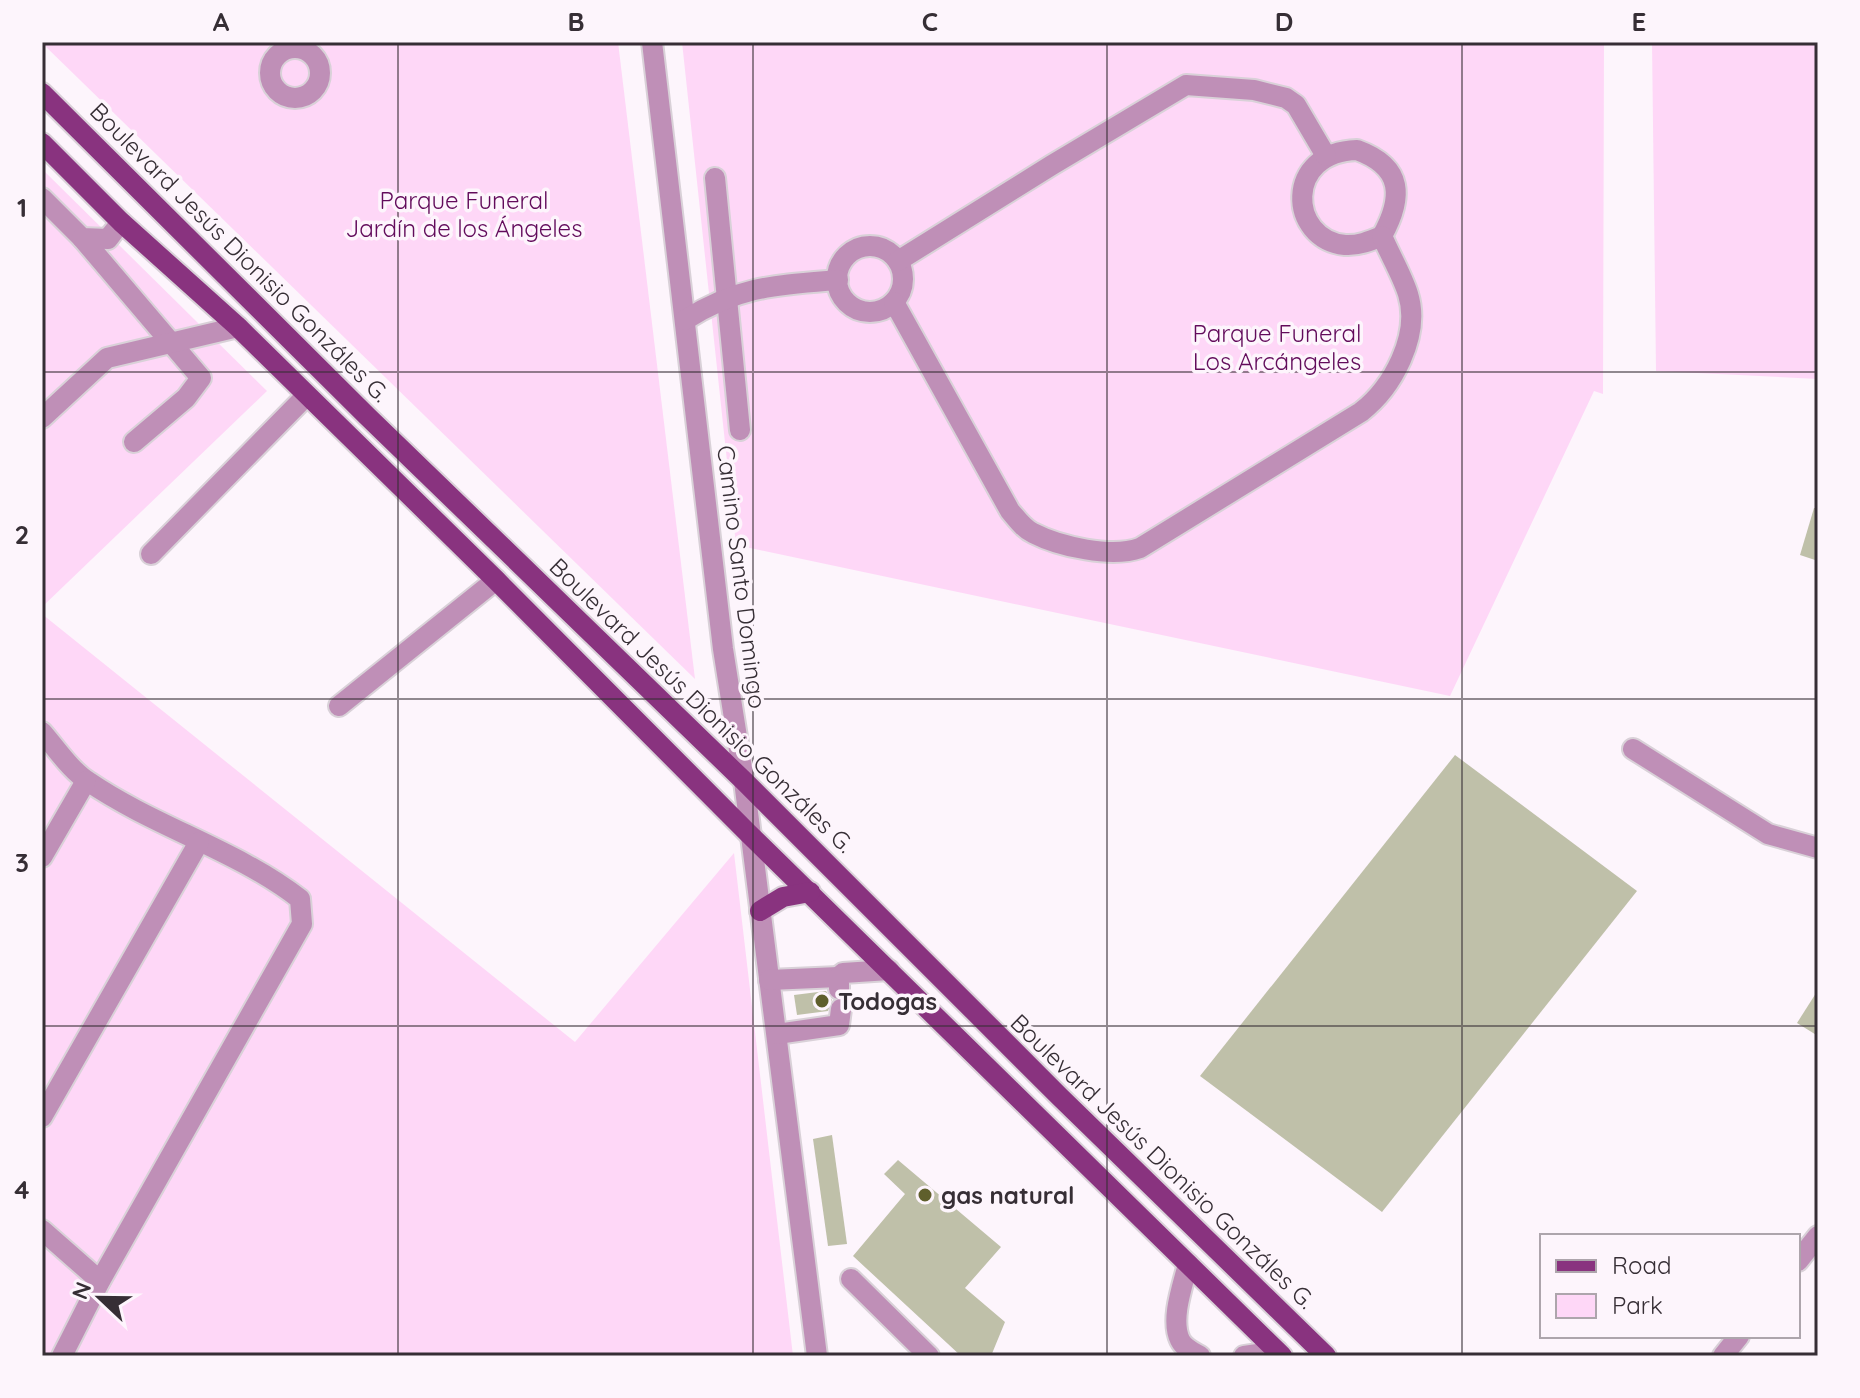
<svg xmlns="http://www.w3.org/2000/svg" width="1860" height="1398" font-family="Quicksand,sans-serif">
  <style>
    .green { fill: #fed7f7 }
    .building { fill: #bfc0a9 }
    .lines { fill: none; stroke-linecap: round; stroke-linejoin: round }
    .minor-casing { stroke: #d9d1d8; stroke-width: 24 }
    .major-casing { stroke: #d9d1d8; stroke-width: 24 }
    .minor { stroke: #bf8fb7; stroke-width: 20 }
    .major { stroke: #89337f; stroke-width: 20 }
    .grid { fill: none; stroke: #362e35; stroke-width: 2; stroke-opacity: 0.55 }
    .poi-dot { fill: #5f5f2c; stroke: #fdf5fc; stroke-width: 3 }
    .labels { text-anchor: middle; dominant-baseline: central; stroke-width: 7; stroke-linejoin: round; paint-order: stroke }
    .park-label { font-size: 24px; fill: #620b5b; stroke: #fdf5fc }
    .street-label { font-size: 24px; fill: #362e35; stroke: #fdf5fc }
    .poi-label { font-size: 24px; font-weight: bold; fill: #362e35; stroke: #fdf5fc; text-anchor: start }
    .neatline { fill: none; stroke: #362e35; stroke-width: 3 }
    .grid-label { font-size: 26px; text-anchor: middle; font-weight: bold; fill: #362e35 }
  </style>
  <rect width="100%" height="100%" fill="#fdf5fc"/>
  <g class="green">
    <path d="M42 42H618L695 679 42 43Z"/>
    <path d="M682 42H1604L1603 394 1594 391 1450 696 736 545Z"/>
    <path d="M1652 42H1818V379L1656 371Z"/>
    <path d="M42 169 267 391 42 607Z"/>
    <path d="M42 614 575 1042 734 853 793 1356H42Z"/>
  </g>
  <g class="building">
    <path d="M1814 508H1818V561L1800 555Z"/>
    <path d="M1455 755 1637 891 1382 1212 1200 1076Z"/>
    <path d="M1818 990V1036L1797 1023Z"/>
    <path d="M826 991 832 1000 828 1011 797 1015 794 995Z"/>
    <path d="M832 1135 847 1244 828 1246 813 1139Z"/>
    <path d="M898 1160 1001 1247 965 1288 1005 1322 991 1356H961L853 1256 905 1194 884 1174Z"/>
  </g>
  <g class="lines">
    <defs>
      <g id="minor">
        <path d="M652 42 723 649 744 781 817 1356"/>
        <circle cx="295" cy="73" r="25"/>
        <path d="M1357 150C1404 167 1403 198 1382 236 1370 241 1358 246 1345 245 1288 239 1284 152 1357 150Z"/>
        <path d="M715 178 740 430"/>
        <path d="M42 198 82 238 108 239 121 222"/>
        <path d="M82 238 201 378 186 398 134 442"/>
        <circle cx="870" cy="279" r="33"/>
        <path d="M898 261 1052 165 1186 85 1254 90 1286 98 1296 105 1326 156"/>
        <path d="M894 302 1010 511C1017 519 1024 529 1033 533 1060 547 1112 558 1140 548L1361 412C1392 388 1421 336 1408 294 1402 275 1390 255 1382 236"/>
        <path d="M685 320C739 286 776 285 838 280"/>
        <path d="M42 418 107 358 238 327"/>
        <path d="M151 554 306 396"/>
        <path d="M339 706 496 580"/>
        <path d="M42 732C56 748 71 771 89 782 155 827 237 850 300 899L302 924 100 1281 62 1356"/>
        <path d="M1633 749 1768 834 1818 848"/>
        <path d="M42 857 86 781"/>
        <path d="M769 980 839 977"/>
        <path d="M839 989V977L843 973 889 970"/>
        <path d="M777 1034 839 1025 841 1009"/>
        <path d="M42 1117 199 842"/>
        <path d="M42 1230 100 1281"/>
        <path d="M1798 1261 1818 1236"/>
        <path d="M1188 1264C1183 1285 1170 1319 1180 1340 1184 1348 1193 1352 1200 1356"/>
        <path d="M851 1279 929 1356"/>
        <path d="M1244 1356 1277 1351"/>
        <path d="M1723 1356 1739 1336"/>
      </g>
      <g id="major">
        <path d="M42 93 367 416 744 781 1060 1097 1326 1356"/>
        <path d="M42 143 121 222 238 327 496 580 749 834 1282 1356"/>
        <path d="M760 911 783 897 810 892"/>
      </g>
    </defs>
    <use href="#minor" class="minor-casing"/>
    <use href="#major" class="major-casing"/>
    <use href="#minor" class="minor"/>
    <use href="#major" class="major"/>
  </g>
  <path class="grid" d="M398 42V1356M753 42V1356M1107 42V1356M1462 42V1356M42 372H1818M42 699H1818M42 1026H1818"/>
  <g class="poi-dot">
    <circle cx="822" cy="1001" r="8"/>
    <circle cx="925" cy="1195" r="8"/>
  </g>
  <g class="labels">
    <g class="park-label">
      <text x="464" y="200">Parque Funeral<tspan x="464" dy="28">Jardín de los Ángeles</tspan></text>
      <text x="1277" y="333">Parque Funeral<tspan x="1277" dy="28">Los Arcángeles</tspan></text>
    </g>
    <g class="street-label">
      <text transform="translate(240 252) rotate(45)">Boulevard Jesús Dionisio Gonzáles G.</text>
      <text transform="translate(742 577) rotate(83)">Camino Santo Domingo</text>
      <text transform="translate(702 705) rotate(44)">Boulevard Jesús Dionisio Gonzáles G.</text>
      <text transform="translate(1163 1161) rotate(44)">Boulevard Jesús Dionisio Gonzáles G.</text>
    </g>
    <g class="poi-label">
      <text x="838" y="1001">Todogas</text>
      <text x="941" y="1195">gas natural</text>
    </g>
  </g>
  <rect width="1860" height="1398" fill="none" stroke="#fdf5fc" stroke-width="88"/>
  <rect x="1540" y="1234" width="260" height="104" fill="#fdf5fc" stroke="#ada5ac" stroke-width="2"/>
  <rect x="1556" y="1260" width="40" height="12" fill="#89337f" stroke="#ada5ac" stroke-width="2"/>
  <text x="1612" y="1274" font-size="24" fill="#362e35">Road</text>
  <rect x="1556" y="1294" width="40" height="24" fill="#fed7f7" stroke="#ada5ac" stroke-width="2"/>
  <text x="1612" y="1314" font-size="24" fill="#362e35">Park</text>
  <g transform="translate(100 1298) rotate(292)" stroke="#fdf5fc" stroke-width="6" paint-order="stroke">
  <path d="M0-6L14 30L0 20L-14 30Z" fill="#362e35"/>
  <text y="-12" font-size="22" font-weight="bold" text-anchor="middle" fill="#362e35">N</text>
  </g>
  <rect x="44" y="44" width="1772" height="1310" class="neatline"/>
  <g class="grid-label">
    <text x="221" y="31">A</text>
    <text x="576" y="31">B</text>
    <text x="930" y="31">C</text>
    <text x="1284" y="31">D</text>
    <text x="1639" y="31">E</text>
    <text x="22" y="217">1</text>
    <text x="22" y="544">2</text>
    <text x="22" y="872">3</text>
    <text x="22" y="1199">4</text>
  </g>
</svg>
